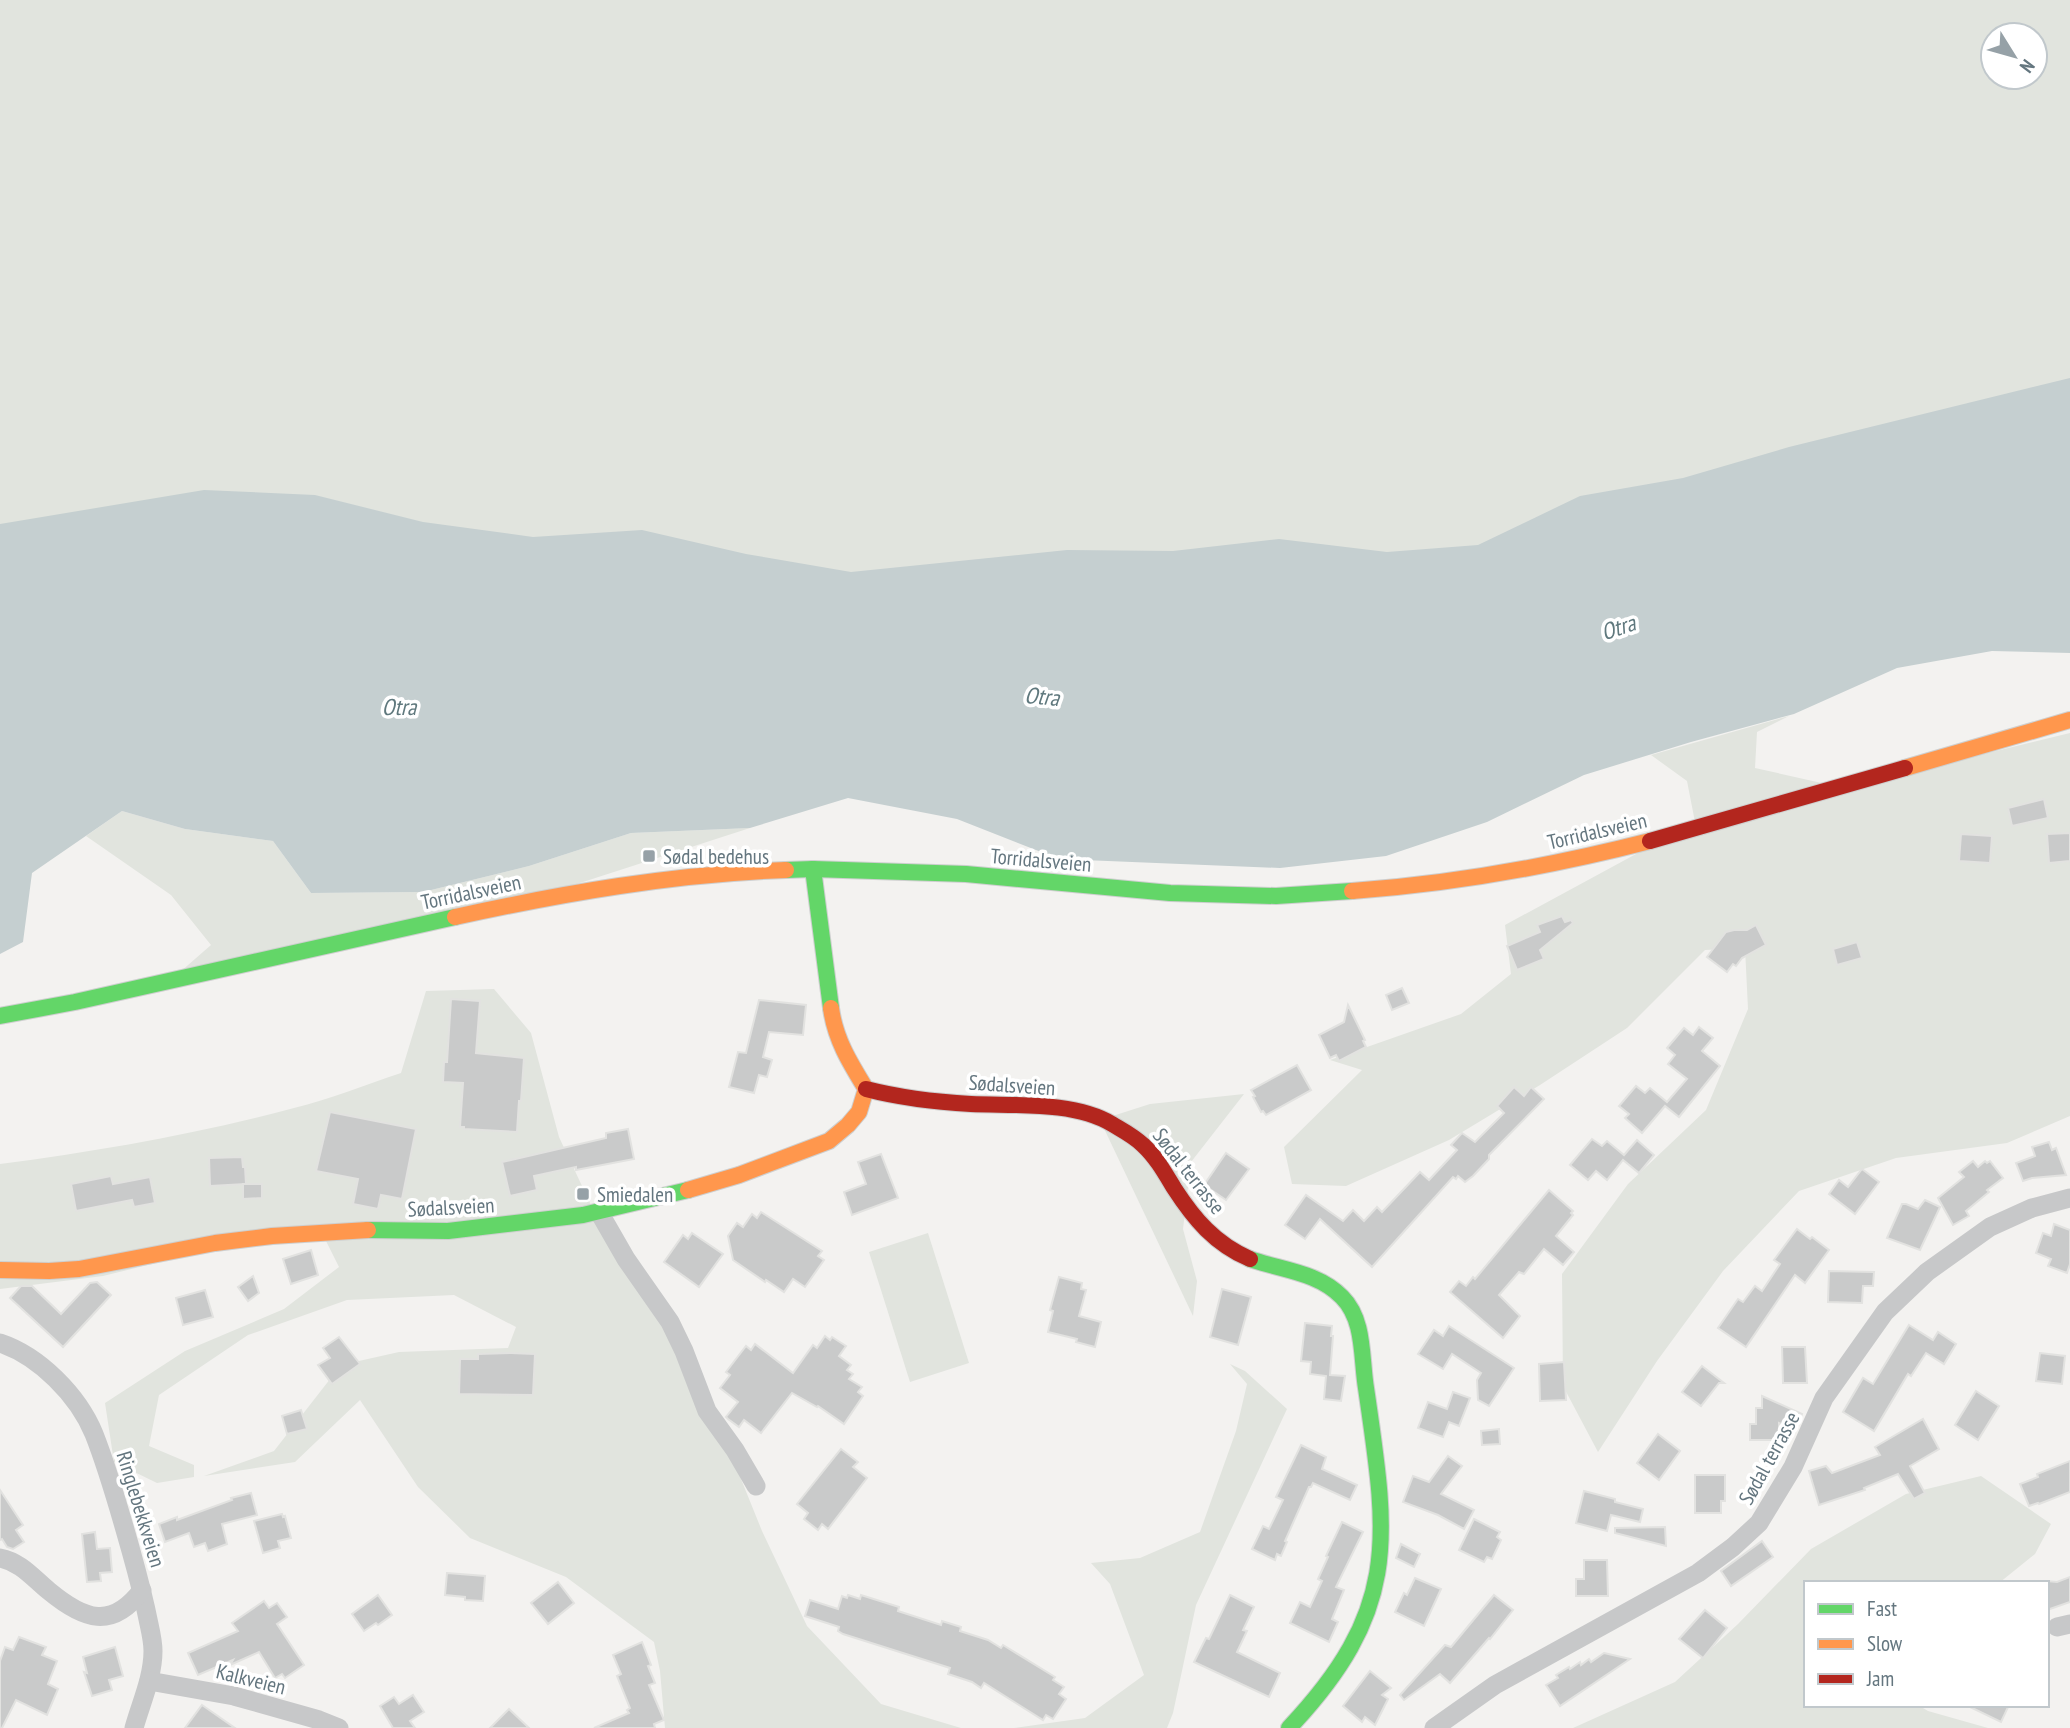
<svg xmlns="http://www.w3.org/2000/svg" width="2070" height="1728" font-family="'PT Sans Narrow',sans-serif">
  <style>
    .green { fill: #e1e4de; fill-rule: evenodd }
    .water { fill: #c5cfd0 }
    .building { fill: #c9caca; stroke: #e2e2e0; stroke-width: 2 }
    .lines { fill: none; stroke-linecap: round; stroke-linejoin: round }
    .fast-casing { stroke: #cecfcf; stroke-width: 18 }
    .slow-casing { stroke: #cecfcf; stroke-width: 18 }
    .jam-casing { stroke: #cecfcf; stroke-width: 18 }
    .street { stroke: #c7c8c9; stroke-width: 19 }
    .fast { stroke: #63d668; stroke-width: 16 }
    .slow { stroke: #ff974d; stroke-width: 16 }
    .jam { stroke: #b3261e; stroke-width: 16 }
    .poi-dot { fill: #96a1a7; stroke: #fff; stroke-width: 2.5 }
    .labels { text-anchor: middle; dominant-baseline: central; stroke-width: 7; stroke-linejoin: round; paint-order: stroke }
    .street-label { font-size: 21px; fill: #64767f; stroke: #fff }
    .poi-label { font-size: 21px; fill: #64767f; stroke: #fff; text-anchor: start }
    .water-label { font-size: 23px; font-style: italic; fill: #5f787d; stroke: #fff }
  </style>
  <rect width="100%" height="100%" fill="#f3f2f0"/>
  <g class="green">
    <path d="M0 0H2070V504L0 675ZM1993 35H2035V77H1993Z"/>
    <path d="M1789 716 1757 732 1755 768 1844 788 2070 733V1116L2007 1143 1896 1158 1799 1191 1723 1271 1657 1361 1598 1452 1563 1386 1562 1274 1628 1184 1706 1110 1748 1009 1745 948 1705 950 1627 1028 1540 1085 1449 1140 1346 1186 1292 1184 1284 1147 1362 1070 1330 1060 1461 1014 1511 974 1505 925 1695 822 1687 781 1651 755Z"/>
    <path d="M122 811 185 829 273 841 311 893 423 892 529 866 631 833 750 828 515 904 172 979 211 945 171 895 86 836Z"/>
    <path d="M494 989 531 1033 559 1137 606 1237 653 1302 720 1427 762 1531 807 1626 881 1704 961 1728H665L660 1671 654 1642 566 1577 470 1538 418 1487 360 1400 295 1462 204 1476 274 1451 341 1365 399 1352 508 1348 516 1327 454 1295 347 1300 248 1335 159 1395 149 1446 194 1465V1477L157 1483 114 1462 105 1403 185 1351 284 1309 339 1267 325 1239 221 1247 103 1276 0 1289V1164C99 1151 197 1134 294 1108 330 1099 365 1085 401 1073L426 991Z"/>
    <path d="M1244 1094 1191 1162 1183 1229 1197 1281 1193 1316 1100 1120 1150 1104Z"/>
    <path d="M928 1233 969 1363 910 1382 869 1252Z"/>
    <path d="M1230 1364 1245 1371 1287 1409 1196 1605 1173 1713 1167 1728H1014L1085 1718 1144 1675 1110 1584 1091 1563 1140 1558 1200 1532 1236 1431 1247 1384Z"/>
    <path d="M1981 1476 2051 1524 2035 1554 1999 1583H1806V1705H1918L1928 1711 1988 1728H1573L1675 1682 1738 1624 1811 1549 1906 1494Z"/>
  </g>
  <path class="water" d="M2070 378V653L1992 651 1897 668 1794 714 1691 742 1584 775 1487 822 1386 856 1280 868 1059 859 957 819 848 798 750 828 631 833 529 866 423 892 311 893 273 841 185 829 122 811 32 873 23 942 0 954V524L204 490 315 495 423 522 533 537 642 530 746 554 851 572 1067 550 1173 551 1279 539 1387 552 1478 545 1580 496 1683 478 1789 447Z"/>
  <g class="building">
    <path d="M2044 799 2048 818 2012 826 2008 808Z"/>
    <path d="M2070 833V861L2049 863 2047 834Z"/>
    <path d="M1961 834 1992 836 1990 863 1959 861Z"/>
    <path d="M1562 916 1565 922 1571 920 1573 923 1540 950 1544 959 1517 970 1507 946 1540 932 1537 925Z"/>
    <path d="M1756 925 1766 945 1742 958 1736 966 1733 964 1727 972 1707 957 1726 932 1734 930H1747Z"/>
    <path d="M1857 942 1862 958 1837 965 1833 949Z"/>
    <path d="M1402 988 1409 1003 1392 1010 1386 995Z"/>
    <path d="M451 999 480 1001 476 1053 524 1058 521 1101H519L517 1132 464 1129V1127H460L463 1083 443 1082 444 1062H447Z"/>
    <path d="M759 1000 806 1005 803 1035 769 1032 763 1057 772 1060 767 1077 759 1075 754 1093 729 1087 738 1052 746 1053Z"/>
    <path d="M1348 1005 1365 1040 1363 1041 1366 1047 1339 1061 1336 1055 1330 1058 1319 1035 1344 1022Z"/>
    <path d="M1699 1027 1713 1038 1702 1051 1720 1066 1679 1117 1665 1106 1642 1133 1625 1118 1629 1114 1619 1106 1636 1086 1645 1093 1650 1088 1667 1102 1687 1079 1668 1064 1675 1055 1667 1048 1684 1028 1693 1035Z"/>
    <path d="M1297 1065 1311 1090 1266 1115 1263 1111 1261 1112 1253 1097 1255 1096 1251 1090Z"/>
    <path d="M1514 1087 1524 1096 1531 1087 1544 1099 1489 1155V1159L1473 1176 1465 1182 1458 1176 1456 1179 1453 1177 1372 1267 1320 1219 1305 1239 1285 1225 1306 1195 1343 1221 1353 1210 1364 1221 1377 1207 1382 1212 1420 1172 1429 1180 1457 1150 1451 1145 1462 1133 1475 1142 1504 1113 1497 1106Z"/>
    <path d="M330 1112 416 1129 402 1199 381 1195 378 1209 353 1204 358 1179 316 1171Z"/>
    <path d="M628 1129 634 1159 576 1170V1167L534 1176 537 1190 510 1196 502 1162 606 1138V1133Z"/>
    <path d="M1592 1139 1602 1146 1607 1141 1624 1155 1637 1140 1654 1155 1639 1173 1623 1160 1607 1180 1596 1171 1588 1180 1570 1165Z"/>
    <path d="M2049 1142 2052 1150 2056 1148 2066 1175 2032 1178 2023 1181 2016 1163 2035 1156 2032 1147Z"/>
    <path d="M1226 1153 1249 1169 1226 1200 1204 1185Z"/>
    <path d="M881 1154 898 1198 852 1215 844 1192 866 1184 858 1162Z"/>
    <path d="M242 1157 243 1167H245L246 1184 210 1186 209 1158Z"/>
    <path d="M1973 1161 1978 1167 1985 1161 1987 1163 1990 1161 2003 1178 1987 1190 1989 1192 1966 1211 1969 1216 1953 1225 1938 1198 1964 1177 1959 1172Z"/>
    <path d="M1862 1169 1879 1182 1855 1214 1829 1194 1839 1180 1848 1187Z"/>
    <path d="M111 1176 113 1184 150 1177 155 1203 134 1207 132 1200 76 1211 71 1184Z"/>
    <path d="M243 1184H262V1198L243 1199Z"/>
    <path d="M1549 1190 1573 1211 1571 1213 1573 1215 1556 1236 1574 1252 1563 1265 1544 1249 1524 1274 1519 1272 1499 1295 1520 1316 1503 1338 1450 1292 1459 1281 1466 1286 1473 1277 1475 1279Z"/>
    <path d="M1925 1200 1940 1207 1920 1250 1887 1238 1902 1204H1906L1918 1209Z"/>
    <path d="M761 1212 822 1251 818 1256 824 1260 805 1287 793 1279 784 1292 766 1280 765 1282 733 1260 728 1236 737 1223 743 1227 752 1214 757 1218Z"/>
    <path d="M2054 1224 2070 1230V1264L2067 1273 2048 1266 2051 1259 2036 1253 2043 1233 2051 1236Z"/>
    <path d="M1797 1229 1810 1239 1812 1237 1829 1250 1805 1283 1795 1275 1746 1347 1718 1328 1738 1299 1743 1302 1755 1286 1762 1291 1780 1264 1774 1260Z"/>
    <path d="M692 1233 723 1254 699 1287 664 1262 683 1235 688 1239Z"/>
    <path d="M311 1250 318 1275 291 1284 283 1259Z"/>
    <path d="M1829 1271 1874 1272 1873 1286H1863L1862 1303 1828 1302Z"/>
    <path d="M253 1276 259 1293 248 1301 238 1287Z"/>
    <path d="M1059 1277 1082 1283 1081 1289 1086 1290 1079 1316 1101 1322 1095 1347 1076 1342 1077 1339 1048 1332 1053 1311 1050 1310Z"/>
    <path d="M97 1282 111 1295 63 1347 10 1298 21 1286H32L61 1314 90 1283Z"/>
    <path d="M1222 1289 1251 1297 1238 1345 1210 1337Z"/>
    <path d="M205 1290 213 1317 183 1325 176 1298Z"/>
    <path d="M1305 1323 1332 1326 1331 1336H1333L1330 1375 1345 1376 1341 1401 1324 1399 1326 1376 1310 1374 1311 1362 1301 1361Z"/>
    <path d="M1909 1325 1933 1340 1938 1332 1956 1344 1944 1364 1926 1353 1911 1376 1908 1374 1874 1431 1843 1412 1863 1378 1873 1384Z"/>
    <path d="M1449 1326 1514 1368 1489 1406 1478 1400 1477 1380 1481 1373 1452 1354 1443 1369 1418 1354 1434 1330 1443 1336Z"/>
    <path d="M825 1336 830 1340 832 1337 846 1346 839 1356 851 1365 847 1370 853 1374 849 1379 862 1387 858 1392 863 1396 844 1424 818 1406 817 1407 792 1393 761 1433 744 1420 739 1427 728 1419 726 1417 738 1402 720 1388 730 1375 726 1372 746 1346 751 1350 755 1344 793 1373 813 1345 817 1348Z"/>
    <path d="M339 1337 360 1364 332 1384 318 1365 330 1358 323 1348Z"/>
    <path d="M1782 1347H1805L1807 1383H1783Z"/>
    <path d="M511 1353 535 1354 533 1395 459 1394 460 1359H478V1354Z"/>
    <path d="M2040 1353 2065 1356 2062 1384 2036 1381Z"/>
    <path d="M1564 1362 1566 1400 1540 1401 1539 1364Z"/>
    <path d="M1702 1366 1724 1383H1719L1701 1406 1682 1392Z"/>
    <path d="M1976 1391 1999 1406 1978 1440 1955 1425Z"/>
    <path d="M1453 1392 1470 1398 1459 1426 1449 1422 1443 1437 1418 1428 1428 1402 1447 1409Z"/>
    <path d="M1762 1396 1802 1414 1795 1430 1779 1423 1780 1440H1750V1424H1756V1408H1762Z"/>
    <path d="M301 1410 307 1429 287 1434 282 1416Z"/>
    <path d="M1923 1419 1939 1449 1910 1466 1925 1493 1914 1499 1898 1474 1864 1488 1865 1490 1819 1505 1809 1471 1826 1466 1832 1473 1880 1455 1875 1447Z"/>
    <path d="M1499 1429 1500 1444 1482 1445 1481 1431Z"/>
    <path d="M1658 1434 1680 1451 1659 1480 1637 1463Z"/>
    <path d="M1301 1445 1326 1457 1322 1469 1357 1485 1350 1500 1313 1483 1311 1487H1309L1285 1541 1287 1542 1281 1556 1277 1554 1275 1560 1252 1549 1263 1526 1269 1529 1283 1500 1276 1497Z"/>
    <path d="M841 1449 858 1462 853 1467 867 1478 828 1529 822 1524 818 1530 804 1519 808 1513 797 1504Z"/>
    <path d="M1448 1456 1462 1466 1441 1494 1474 1510 1464 1529 1438 1515 1403 1502 1413 1476 1429 1482Z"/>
    <path d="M2070 1461V1492L2039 1504 2038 1503 2029 1506 2020 1484 2038 1477 2037 1474Z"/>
    <path d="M1695 1475H1725V1501H1721V1513H1695Z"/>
    <path d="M0 1490 23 1525 16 1530 24 1542 13 1549 7 1547 2 1539 0 1540Z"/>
    <path d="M1584 1491 1615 1499V1502L1643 1509 1640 1522 1611 1515 1607 1531 1576 1523Z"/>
    <path d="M251 1493 257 1515 222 1524 227 1544 208 1551 205 1543 194 1547 189 1533 165 1542 159 1524 177 1517V1520L232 1500 231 1498Z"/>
    <path d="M282 1514 283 1517 285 1516 291 1538 278 1541 280 1548 263 1553 254 1521Z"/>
    <path d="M1474 1519 1500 1532 1497 1537 1501 1540 1492 1559 1487 1557 1484 1562 1459 1550Z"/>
    <path d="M1342 1522 1363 1532 1336 1587 1344 1590 1332 1619 1338 1622 1329 1642 1290 1623 1300 1602 1310 1607 1322 1581 1318 1579 1328 1557 1326 1556Z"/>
    <path d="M1665 1527 1666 1546 1615 1533V1528Z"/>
    <path d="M95 1532 97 1549 110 1548 112 1572 100 1573 101 1581 87 1582 82 1534Z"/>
    <path d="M1762 1541 1773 1557 1731 1586 1721 1571Z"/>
    <path d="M1401 1544 1420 1554 1414 1567 1396 1558Z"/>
    <path d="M1584 1560H1607L1608 1596H1576V1579H1584Z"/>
    <path d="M447 1573 485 1576 483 1601 465 1600V1597L445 1595Z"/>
    <path d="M2070 1577V1602L2047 1610V1581L2057 1582Z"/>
    <path d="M1415 1578 1441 1589 1424 1626 1395 1612 1404 1593 1407 1595Z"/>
    <path d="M558 1582 574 1603 548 1624 531 1603Z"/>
    <path d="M378 1595 392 1615 378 1625 376 1623 364 1631 352 1614Z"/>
    <path d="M848 1595 860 1599 861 1595 899 1607 898 1611 941 1625 942 1621 961 1627 960 1631 988 1640 1001 1648 1003 1645 1055 1677 1053 1680 1064 1687 1059 1694 1066 1699 1053 1719 1046 1715 1043 1720 984 1683 981 1688 972 1682 948 1674 950 1668 843 1634 838 1631 839 1627 805 1616 810 1600 838 1609 842 1596 847 1598Z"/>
    <path d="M1230 1595 1254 1607 1243 1630 1247 1631 1237 1652 1280 1673 1269 1697 1194 1662 1206 1638 1209 1639Z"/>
    <path d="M1494 1595 1513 1610 1490 1639 1489 1638 1450 1683 1440 1674 1404 1700 1400 1695 1445 1645 1451 1647Z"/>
    <path d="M264 1601 269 1608 277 1603 287 1617 277 1624 304 1665 285 1678 282 1674 275 1678 259 1652 230 1665 233 1660 198 1675 188 1653 238 1631 232 1623Z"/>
    <path d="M1705 1610 1727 1628 1703 1658 1679 1639Z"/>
    <path d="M19 1637 46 1647 42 1655 57 1661 48 1684 58 1689 47 1715 16 1700 2 1728H0V1661L5 1647 13 1650Z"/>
    <path d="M642 1642 651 1665 648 1666 655 1683 649 1685 664 1720 654 1724 655 1728H594L629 1713 627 1710 630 1708 617 1676 621 1674 613 1655Z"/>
    <path d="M115 1647 123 1676 109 1680 112 1690 92 1696 84 1672 87 1673 83 1657Z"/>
    <path d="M1604 1653 1630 1659 1560 1706 1546 1685 1558 1678 1556 1675 1569 1667 1570 1669 1580 1662 1581 1665 1589 1659 1591 1662Z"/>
    <path d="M1370 1671 1391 1688 1382 1695 1388 1699 1375 1725 1365 1717 1362 1722 1343 1706Z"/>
    <path d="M413 1695 424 1712 410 1721 415 1728H393L380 1706 394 1697 399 1704Z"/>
    <path d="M202 1705 235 1728H185Z"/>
    <path d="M1966 1705H2009L2001 1722Z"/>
    <path d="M509 1709 529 1728H490Z"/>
  </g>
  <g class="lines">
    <defs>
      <g id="fast">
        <path d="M813 869 831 1008"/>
        <path d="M786 870 813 869 966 874 1170 893 1276 896 1352 891"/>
        <path d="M0 1016 75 1002 455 917"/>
        <path d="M368 1230 448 1231 583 1215 688 1190"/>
        <path d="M1250 1259C1281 1270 1318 1272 1342 1297 1365 1320 1361 1358 1366 1388 1388 1539 1401 1609 1289 1728"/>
      </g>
      <g id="slow">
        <path d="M1905 768 2070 720"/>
        <path d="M1352 891C1453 884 1552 866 1650 841"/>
        <path d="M455 917C564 893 674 874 786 870"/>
        <path d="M688 1190 739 1175 829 1141 848 1125 859 1112 866 1089C850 1063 835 1039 831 1008"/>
        <path d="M0 1270 49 1271 79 1269 215 1243 272 1236 368 1230"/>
      </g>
      <g id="jam">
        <path d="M1650 841 1905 768"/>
        <path d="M866 1089C901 1098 935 1102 971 1104 1014 1106 1074 1101 1112 1124 1122 1130 1134 1136 1143 1145 1156 1157 1165 1173 1174 1188 1194 1219 1215 1244 1250 1259"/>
      </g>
    </defs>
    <use href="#fast" class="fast-casing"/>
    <use href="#slow" class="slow-casing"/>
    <use href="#jam" class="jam-casing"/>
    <g class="street">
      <path d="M599 1212 626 1259 670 1322 684 1351 707 1411 735 1450 756 1486"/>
      <path d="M0 1343C39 1356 78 1395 94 1434 109 1472 120 1512 131 1551 138 1576 144 1599 149 1624 151 1633 153 1642 153 1651 153 1677 141 1703 134 1728"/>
      <path d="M0 1558C21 1562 33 1578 49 1591 84 1620 112 1630 142 1590"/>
      <path d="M2057 1627 2070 1624"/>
      <path d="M149 1681 234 1696 319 1720 339 1728"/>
      <path d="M1434 1728 1495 1685 1698 1573 1733 1547 1759 1523 1793 1467 1824 1398 1885 1312 1927 1272 1990 1227 2032 1208 2070 1198"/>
    </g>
    <use href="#fast" class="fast"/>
    <use href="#slow" class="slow"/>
    <use href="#jam" class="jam"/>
  </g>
  <g class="poi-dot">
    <rect x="642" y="849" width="14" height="14" rx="3.5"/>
    <rect x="576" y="1187" width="14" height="14" rx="3.5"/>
  </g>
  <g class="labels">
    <g class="street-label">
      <text transform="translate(1597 831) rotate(-13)">Torridalsveien</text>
      <text transform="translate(1041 860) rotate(5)">Torridalsveien</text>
      <text transform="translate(471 892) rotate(-12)">Torridalsveien</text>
      <text transform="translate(1012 1085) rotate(4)">Sødalsveien</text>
      <text transform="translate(1189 1171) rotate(52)">Sødal terrasse</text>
      <text transform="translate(451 1207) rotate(-3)">Sødalsveien</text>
      <text transform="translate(1769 1458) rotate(-61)">Sødal terrasse</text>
      <text transform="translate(141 1509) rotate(73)">Ringlebekkveien</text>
      <text transform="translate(251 1679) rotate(14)">Kalkveien</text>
    </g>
    <g class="poi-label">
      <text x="663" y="856">Sødal bedehus</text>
      <text x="597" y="1194">Smiedalen</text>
    </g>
    <g class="water-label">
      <text transform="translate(1618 627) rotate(-18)">Otra</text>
      <text transform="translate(1042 696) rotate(5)">Otra</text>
      <text x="399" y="706">Otra</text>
    </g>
  </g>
  <rect x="1804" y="1581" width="245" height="126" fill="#ffffff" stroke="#c1c8cc" stroke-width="2"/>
  <rect x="1818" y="1604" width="35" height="10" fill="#63d668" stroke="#c1c8cc" stroke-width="2"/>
  <text x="1867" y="1616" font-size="21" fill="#64767f">Fast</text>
  <rect x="1818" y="1639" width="35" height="10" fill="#ff974d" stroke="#c1c8cc" stroke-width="2"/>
  <text x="1867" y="1651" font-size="21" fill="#64767f">Slow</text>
  <rect x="1818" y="1674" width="35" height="10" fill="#b3261e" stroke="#c1c8cc" stroke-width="2"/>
  <text x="1867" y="1686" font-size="21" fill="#64767f">Jam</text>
  <g transform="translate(2014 56) rotate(127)"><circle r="33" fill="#ffffff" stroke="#c1c8cc" stroke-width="2"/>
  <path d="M0-5L12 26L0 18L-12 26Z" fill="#96a1a7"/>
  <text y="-10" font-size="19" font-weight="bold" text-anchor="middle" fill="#64767f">N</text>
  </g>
</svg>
